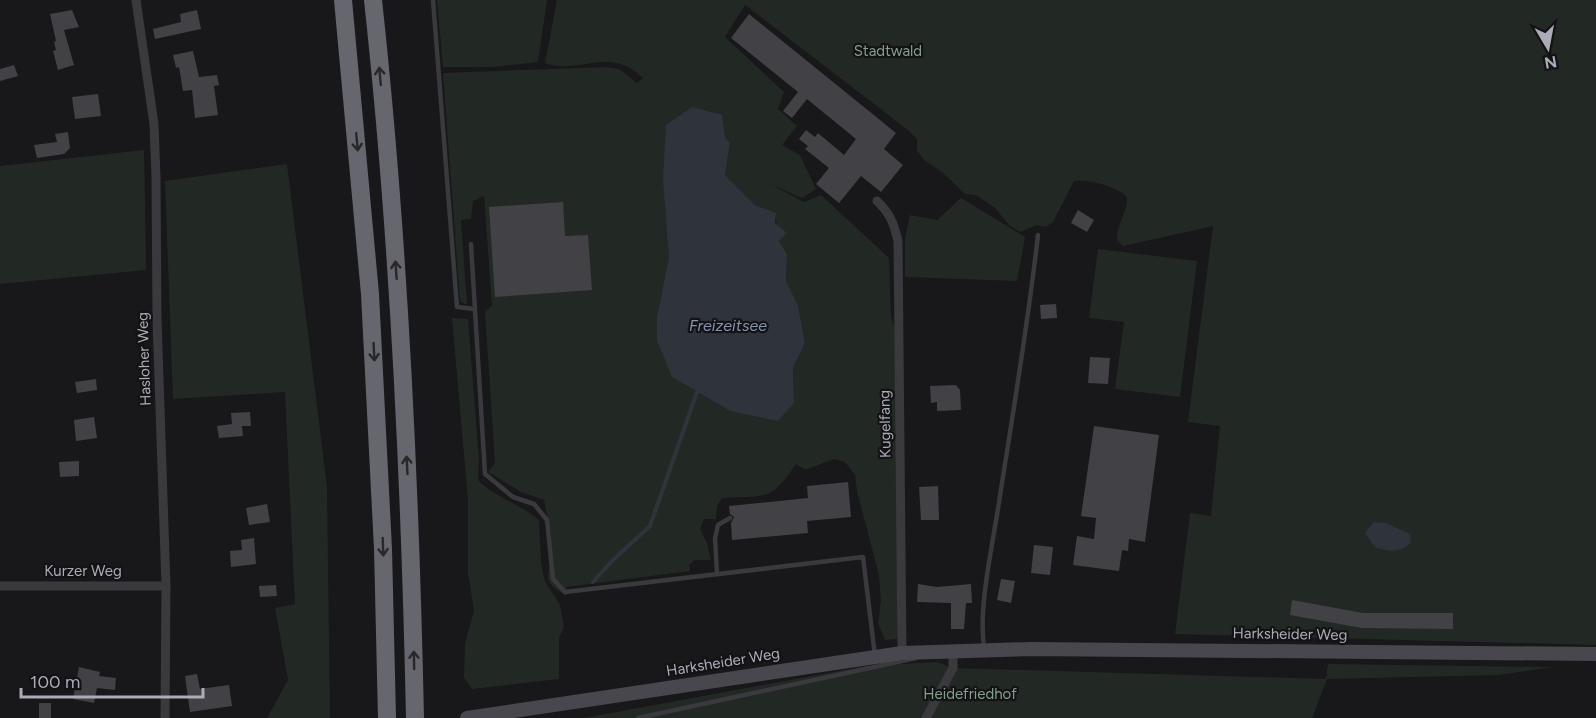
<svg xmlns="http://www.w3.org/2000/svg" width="1596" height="718" font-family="Figtree,sans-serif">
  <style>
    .green { fill: #222924; fill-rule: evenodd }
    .water { fill: #2f333c }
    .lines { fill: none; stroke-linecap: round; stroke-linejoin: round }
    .stream { stroke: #2f333c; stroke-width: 4 }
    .building { fill: #424146 }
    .lane { stroke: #39393e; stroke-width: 4.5 }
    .street { stroke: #39393e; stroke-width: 9 }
    .secondary { stroke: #47474d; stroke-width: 14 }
    .highway { stroke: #65666e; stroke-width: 18 }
    .oneway { stroke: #28272a }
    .labels { text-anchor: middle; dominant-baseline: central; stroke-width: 4.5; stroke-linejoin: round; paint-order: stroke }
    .park-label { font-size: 15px; fill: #84a08c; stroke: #131214 }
    .street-label { font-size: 15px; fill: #abacb7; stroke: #131214 }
    .water-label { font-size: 16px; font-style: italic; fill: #8693af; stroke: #131214 }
  </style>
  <rect width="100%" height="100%" fill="#181719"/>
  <g class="green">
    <path d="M437 0H547L538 62 493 67H443Z"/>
    <path d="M557 0H1596V645L1175 634 1190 513 1211 516 1220 426 1188 422 1213 226 1123 246 1117 240C1116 225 1128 212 1127 197 1117 186 1088 179 1074 181L1053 222 1046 227 1037 225 1020 232 1009 225 995 208 976 195 965 194 942 172 924 160 917 151V139L908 130 745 5 725 37 784 92 778 109 797 126 782 145 800 155 816 189 802 198 770 184 804 202 821 195 889 258 891 317 898 336 897 639 885 640 878 623 881 601 879 575 857 491 855 475 845 462 834 459 805 470 796 464C770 503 766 495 722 498L717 506 716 519H704L700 529 707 543 711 560H694L689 565 690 571 566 587V596L552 586 548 579 551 533 544 500 521 492 488 472 495 463 485 312 492 305 484 196 473 201 471 219 461 220 467 304H465L460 301 443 73 607 67 619 69 637 83 643 78C607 44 581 76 545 63ZM730 143 725 175 755 205 775 213 779 241 787 254 786 281 798 305 805 343 793 368 794 403 730 411 672 377 657 317 669 257Z"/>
    <path d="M144 150 146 270 0 284V166Z"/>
    <path d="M287 164 327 487 330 718H267L288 680 275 608 295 604 285 392 173 399 165 181Z"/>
    <path d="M961 198 1025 237 1017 281 905 277V239L910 215 937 220Z"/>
    <path d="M1098 249 1197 261 1180 397 1115 389 1124 322 1089 318Z"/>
    <path d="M452 318 468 319 479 460 478 480C496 498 521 504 539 520L541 564 545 581 560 605 564 627 559 638V679L472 689 464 677 465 643 474 611 468 573V500Z"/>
    <path d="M937 662 953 668 1326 679 1328 664 1553 667 1499 675 1327 679 1312 718H584L866 666Z"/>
  </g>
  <g class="water">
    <path d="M692 107 722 115 725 138 730 143 725 175 755 205 776 213 775 223 787 233 779 241 787 254 786 281 798 305 805 343 793 368 794 403 778 421 730 411 672 377 657 340V317L669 257 663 179 666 125Z"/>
    <path d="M1374 522 1386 523 1410 534 1411 542C1402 553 1387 552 1375 547L1365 533Z"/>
  </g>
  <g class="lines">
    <path class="stream" d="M593 582 613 560 650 526 697 392"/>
  </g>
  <g class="building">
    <path d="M72 10 79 27 64 30 74 65 58 70 53 51 56 50 54 42 56 41 50 14Z"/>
    <path d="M197 10 201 29 155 39 153 29 181 22 180 14Z"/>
    <path d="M749 14 896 133 884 149 903 165 881 192 861 176 839 203 816 184 829 168 805 149 808 146 799 139 806 130 815 137 818 133 844 155 856 139 807 99 792 118 783 111 798 92 731 38Z"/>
    <path d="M193 51 199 77 217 75 219 85 214 86 218 115 195 118 192 90 183 91 179 67 176 68 173 55Z"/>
    <path d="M14 65 18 76 0 81V69Z"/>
    <path d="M98 94 101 116 75 119 72 97Z"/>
    <path d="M68 132 70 148 64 154 37 158 34 145 57 142 55 134Z"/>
    <path d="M563 202 565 236 588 235 592 290 495 297 489 207Z"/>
    <path d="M1078 210 1094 220 1087 232 1071 223Z"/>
    <path d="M1056 304 1057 318 1041 319 1040 305Z"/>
    <path d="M1090 357 1110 358 1108 384 1088 383Z"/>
    <path d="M96 379 97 390 77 393 75 382Z"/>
    <path d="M956 385 960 390 961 410 937 411V402L931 403 930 386Z"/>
    <path d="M250 412 251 426H242L243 436 219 438 217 426 232 424 231 413Z"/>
    <path d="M94 417 97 438 76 441 74 420Z"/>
    <path d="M1094 426 1159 435 1145 542 1129 539 1128 551 1122 550 1119 571 1073 565 1077 536 1094 539 1096 518 1081 516Z"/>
    <path d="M79 461V476L60 477 59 462Z"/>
    <path d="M848 482 851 517 807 521 808 533 732 540 731 523 734 517 730 514 729 506 808 498 807 486Z"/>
    <path d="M938 486 939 520H921L919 487Z"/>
    <path d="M267 504 270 522 249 525 246 508Z"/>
    <path d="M254 538 256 564 231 567 230 551 242 550 241 540Z"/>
    <path d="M1034 545 1053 547 1050 575 1031 573Z"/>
    <path d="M1001 579 1015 581 1011 603 997 600Z"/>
    <path d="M918 584 937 587 971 584 972 603H966L964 629H951V603L917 602Z"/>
    <path d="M276 585 277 596 260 597 259 586Z"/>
    <path d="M1292 600 1363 613H1453V629L1362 628 1290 615Z"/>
    <path d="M79 667 100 672 99 676 116 678 115 690 97 688 94 703 73 699Z"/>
    <path d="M197 674 200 689 229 685 232 706 190 712 185 676Z"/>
    <rect x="39" y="703" width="12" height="15"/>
  </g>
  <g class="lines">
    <g class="lane">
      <path d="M433 0 457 307 475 309"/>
      <path d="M471 244 485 474 513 497 534 504 547 520 553 579 565 592 863 557 875 656"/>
      <path d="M717 574 715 538 718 525 730 518"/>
      <path d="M984 647C978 607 993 544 999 502 1013 413 1028 324 1038 235"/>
      <path d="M638 718 916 658"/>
    </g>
    <g class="street">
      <path d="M136 0 154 124 156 177 157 319 166 586 165 718"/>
      <path d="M877 201C890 213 894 224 898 241L902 653"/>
      <path d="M0 586H166"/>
      <path d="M926 718 953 668V651"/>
    </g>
    <path class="secondary" d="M467 718 902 653 1030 649 1596 654"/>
    <g class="highway">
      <path d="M343 0 370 294 383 549 387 718"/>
      <path d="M373 0C399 238 410 478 415 718"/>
    </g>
  </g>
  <defs><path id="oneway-shaft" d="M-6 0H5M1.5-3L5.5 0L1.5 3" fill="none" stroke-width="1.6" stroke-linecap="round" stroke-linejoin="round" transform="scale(1.5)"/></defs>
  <g class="oneway">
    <use href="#oneway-shaft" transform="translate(380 76) rotate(-95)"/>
    <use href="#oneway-shaft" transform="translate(357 142) rotate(85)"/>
    <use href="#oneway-shaft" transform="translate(396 270) rotate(-94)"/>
    <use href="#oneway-shaft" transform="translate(374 352) rotate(87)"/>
    <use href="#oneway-shaft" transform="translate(407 465) rotate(-93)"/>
    <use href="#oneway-shaft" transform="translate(383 547) rotate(88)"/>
    <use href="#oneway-shaft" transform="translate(414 660) rotate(-91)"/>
  </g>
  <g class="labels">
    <g class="park-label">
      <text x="888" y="51">Stadtwald</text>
      <text x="970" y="694">Heidefriedhof</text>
    </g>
    <g class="street-label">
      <text transform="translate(144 359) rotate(-92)">Hasloher Weg</text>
      <text transform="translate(885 424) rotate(-91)">Kugelfang</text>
      <text x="83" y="571">Kurzer Weg</text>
      <text transform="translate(1290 634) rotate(1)">Harksheider Weg</text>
      <text transform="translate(723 662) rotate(-9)">Harksheider Weg</text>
    </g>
    <g class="water-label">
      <text x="728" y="325">Freizeitsee</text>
    </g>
  </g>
  <g transform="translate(1548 48) rotate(170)" stroke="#131214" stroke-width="4.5" paint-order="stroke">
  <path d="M0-4.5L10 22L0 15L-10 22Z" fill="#abacb7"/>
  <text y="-9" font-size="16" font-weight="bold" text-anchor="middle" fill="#abacb7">N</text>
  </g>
  <path d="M21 688v9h182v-9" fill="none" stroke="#abacb7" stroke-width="3"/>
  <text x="30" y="688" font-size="18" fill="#abacb7" stroke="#131214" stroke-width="4.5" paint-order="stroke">100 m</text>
</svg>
